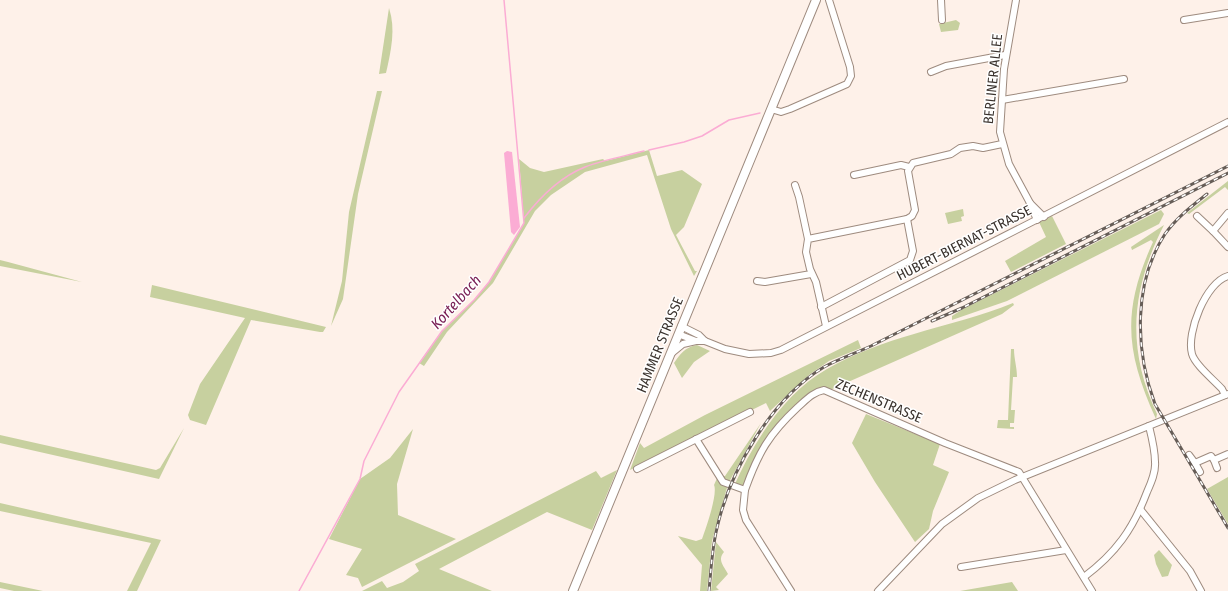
<svg xmlns="http://www.w3.org/2000/svg" width="1228" height="591" font-family="'Fira Sans Condensed',sans-serif">
  <style>
    .green { fill: #c7d09f }
    .water { fill: #fbacd4 }
    .lines { fill: none; stroke-linecap: round; stroke-linejoin: round }
    .stream { stroke: #fbacd4; stroke-width: 1.5 }
    .minor-casing { stroke: #9e8b7f; stroke-width: 8 }
    .major-casing { stroke: #9e8b7f; stroke-width: 10 }
    .minor { stroke: #fff; stroke-width: 6 }
    .major { stroke: #fff; stroke-width: 8 }
    .rail-casing { stroke: #665d57; stroke-width: 3 }
    .rail { stroke: #fff; stroke-width: 1.5; stroke-dasharray: 4.5; stroke-linecap: butt }
    .labels { text-anchor: middle; dominant-baseline: central; stroke-width: 3; stroke-linejoin: round; paint-order: stroke }
    .street-label { font-size: 14px; fill: #3a322d; stroke: #fff }
    .water-label { font-size: 15px; font-style: italic; fill: #792055; stroke: #fff }
  </style>
  <rect width="100%" height="100%" fill="#fef1e9"/>
  <g class="green">
    <path d="M389 8C396 29 391 51 386 73L379 74Z"/>
    <path d="M956 20 960 23 958 30 941 32 939 24Z"/>
    <path d="M377 91H382L358 194 343 299 331 326 342 281 349 212Z"/>
    <path d="M649 150 657 176 682 170 702 184 684 227 676 235 695 271H697L694 276 671 229 647 155 585 172 551 195 535 211 493 283 447 332 424 366 419 363 442 331 474 300 489 282 524 223 519 159 530 168 544 172 603 159 605 161Z"/>
    <path d="M1228 181V190L1225 187 1189 214 1187 213Z"/>
    <path d="M963 209 964 216 961 217 962 221 948 224 945 213Z"/>
    <path d="M1161 210 1164 214 1159 224 1007 301 952 320V316L963 309Z"/>
    <path d="M1052 216 1066 244 1011 272 1005 261 1046 237 1039 222Z"/>
    <path d="M1164 225C1131 290 1126 348 1157 414L1156 419C1125 351 1122 310 1153 242L1151 240 1132 250 1131 247Z"/>
    <path d="M0 260 8 262 82 282 0 266Z"/>
    <path d="M152 285 326 327 323 332H320L251 320 206 425 190 420 188 415 200 384 245 318 150 297Z"/>
    <path d="M1013 303 1014 305 1002 314 977 325 830 390 817 392 765 442 745 490 734 486C753 443 784 393 827 369 853 354 885 342 914 334 947 324 981 316 1013 303Z"/>
    <path d="M858 340 861 348 829 361 809 375 770 411 766 403 630 470 640 443 644 448 705 415Z"/>
    <path d="M697 345 710 351 694 362 682 378 674 363C680 354 685 347 697 345Z"/>
    <path d="M1011 349H1014C1014 359 1017 367 1017 377H1013L1011 410H1015L1014 423H1010V427H1014V429L997 428 998 420H1008Z"/>
    <path d="M866 414 940 444 933 465 949 472 933 511 929 529 915 542 875 482 852 443Z"/>
    <path d="M761 423 728 484 712 541 707 591H700L702 565 678 536 696 541 702 539C706 528 718 494 714 485L718 476H725Z"/>
    <path d="M184 428 159 479 0 443V435L156 470 160 468Z"/>
    <path d="M413 429 397 484 398 515 456 539 362 587 358 578 346 575 362 549 329 539 360 479 390 458Z"/>
    <path d="M617 470 592 530 547 512 439 569 492 591H362L382 581 387 588 403 582 419 571 415 564 596 471 601 478Z"/>
    <path d="M1228 477V524L1207 489Z"/>
    <path d="M0 503 161 540 137 591H127L151 543 0 511Z"/>
    <path d="M716 542 724 552C717 560 724 566 728 574L716 587 719 590 711 591Z"/>
    <path d="M1159 550 1172 565 1168 576 1162 577 1156 564 1154 555Z"/>
    <path d="M0 582 43 591H14L0 588Z"/>
    <path d="M1012 582 1018 591H960Z"/>
  </g>
  <path class="water" d="M507 151 512 152 520 227 514 235 511 232 504 153Z"/>
  <g class="lines">
    <g class="stream">
      <path d="M649 150 684 142 702 136 729 120 760 113"/>
      <path d="M524 218C540 197 560 177 585 167 603 160 625 156 644 151"/>
      <path d="M299 591 360 479 364 461 399 392 442 331 474 300 489 282 524 223 504 0"/>
    </g>
    <defs>
      <g id="minor">
        <path d="M941 0 942 20"/>
        <path d="M1016 0 1004 69 1000 132 1009 164 1030 203 1037 220"/>
        <path d="M1184 20 1228 13"/>
        <path d="M931 72 946 66 1005 55"/>
        <path d="M1002 100 1124 79"/>
        <path d="M771 109 781 112 790 109 847 84 851 76 850 67 829 0"/>
        <path d="M854 175 901 165 909 167"/>
        <path d="M795 185 799 197 808 239"/>
        <path d="M1030 203 1044 217"/>
        <path d="M1228 213 1213 231 1228 247"/>
        <path d="M1197 216 1213 231"/>
        <path d="M757 281 765 282 811 274"/>
        <path d="M821 307 910 260 913 251 907 219"/>
        <path d="M681 326 699 335 705 341"/>
        <path d="M826 326 816 282 810 269 806 252 808 239 907 219 912 216 915 210 908 171 913 163 951 154 960 148 973 146 983 148 1002 144"/>
        <path d="M678 334 696 341H705L725 349 749 354 771 353 781 350 1228 122"/>
        <path d="M672 353 683 344 696 341"/>
        <path d="M1225 395 1222 389C1214 380 1195 365 1192 354 1186 333 1206 282 1228 276"/>
        <path d="M696 439 723 482 745 490C758 453 769 434 798 407 806 400 813 392 824 390L945 443 1019 472 1092 591"/>
        <path d="M1189 455 1195 463"/>
        <path d="M1217 468 1214 460 1228 454"/>
        <path d="M637 469 750 412"/>
        <path d="M1200 472 1195 463 1211 456 1214 460"/>
        <path d="M745 490 743 510 746 520 791 591"/>
        <path d="M1140 509 1190 571 1201 591"/>
        <path d="M961 567 1066 550"/>
        <path d="M1084 577C1116 553 1133 529 1147 492 1151 483 1156 472 1155 462 1155 450 1152 438 1149 426"/>
        <path d="M878 591 942 524 978 498 1015 480 1228 394"/>
      </g>
      <path id="major" d="M573 591 816 0"/>
    </defs>
    <use href="#minor" class="minor-casing"/>
    <use href="#major" class="major-casing"/>
    <use href="#minor" class="minor"/>
    <use href="#major" class="major"/>
    <defs>
      <g id="rail">
        <path d="M1207 194C1192 206 1176 218 1165 234 1133 283 1135 351 1155 404L1228 528"/>
        <path d="M932 321 962 308 1228 173"/>
        <path d="M709 591C711 570 712 548 717 528 730 470 772 398 824 367 839 359 856 353 871 346L1228 166"/>
      </g>
    </defs>
    <use href="#rail" class="rail-casing"/>
    <use href="#rail" class="rail"/>
  </g>
  <g class="labels">
    <g class="street-label">
      <text transform="translate(993 79) rotate(-84)">BERLINER ALLEE</text>
      <text transform="translate(964 243) rotate(-27)">HUBERT-BIERNAT-STRASSE</text>
      <text transform="translate(660 345) rotate(-68)">HAMMER STRASSE</text>
      <text transform="translate(879 401) rotate(23)">ZECHENSTRASSE</text>
    </g>
    <g class="water-label">
      <text transform="translate(456 302) rotate(-48)">Kortelbach</text>
    </g>
  </g>
</svg>
